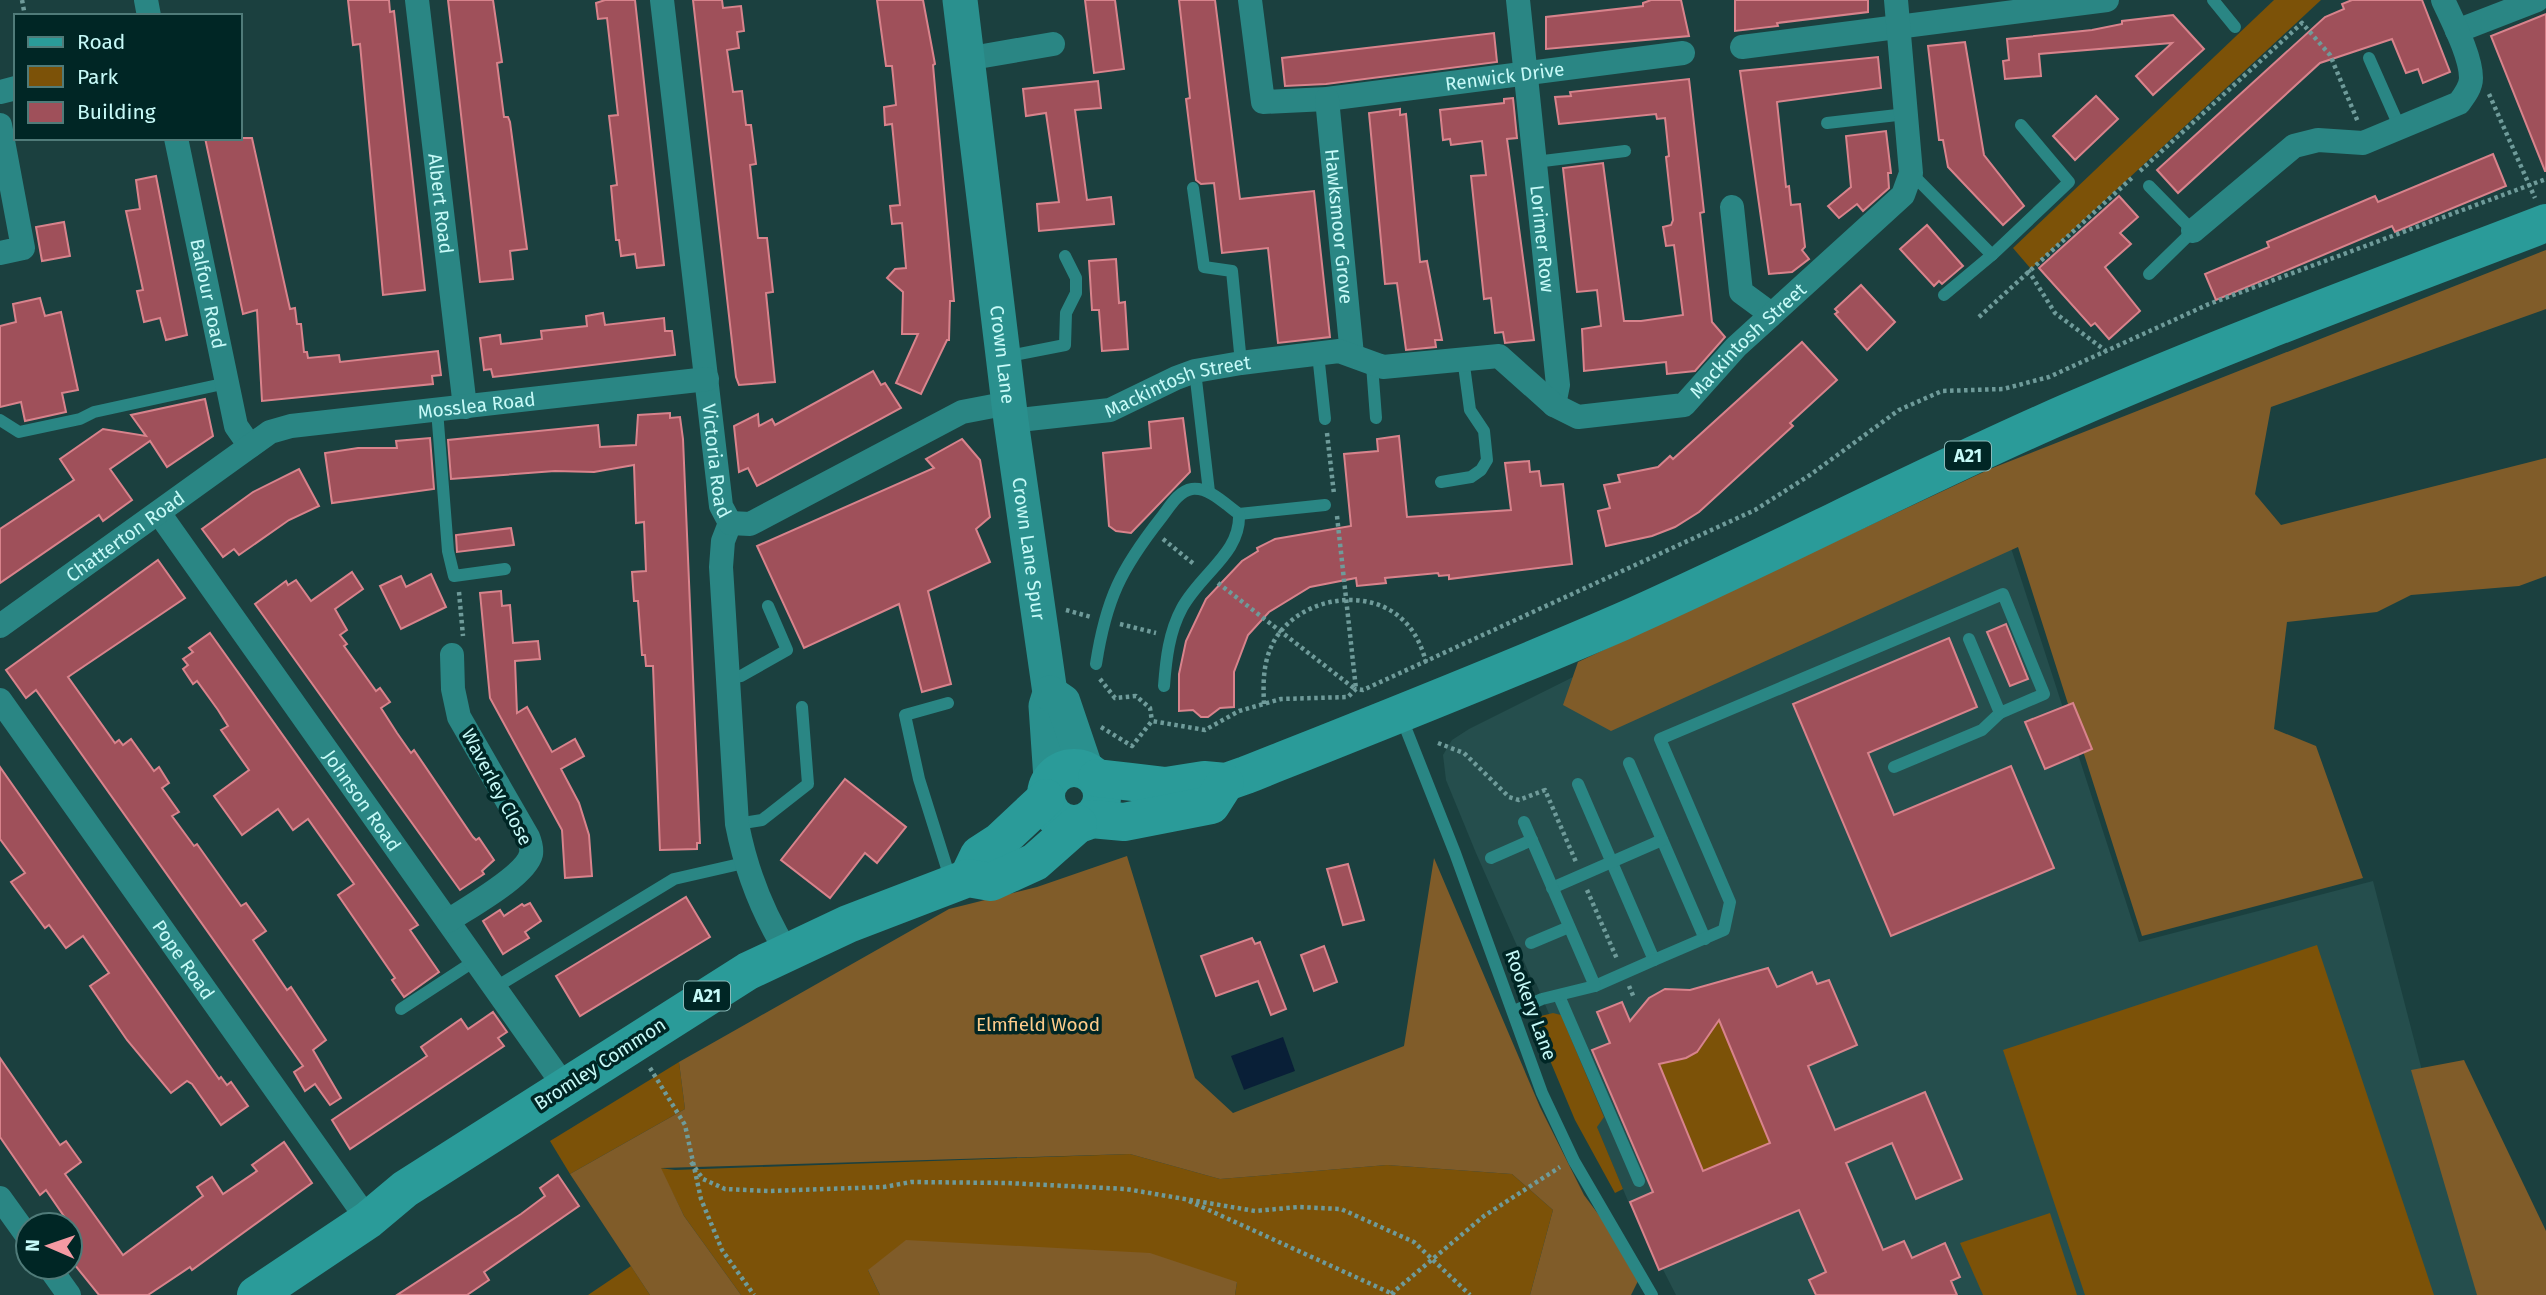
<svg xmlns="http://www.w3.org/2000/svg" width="2546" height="1295" font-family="'Fira Sans',sans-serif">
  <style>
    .built { fill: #254e4d }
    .green { fill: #7c5208 }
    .forest { fill: #805c29 }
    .water { fill: #091f37 }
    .building { fill: #9f505a; stroke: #d8838c; stroke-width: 2; fill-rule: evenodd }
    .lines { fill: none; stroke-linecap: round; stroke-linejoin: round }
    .path { stroke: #6f9b9a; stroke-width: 4.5; stroke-dasharray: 3.5 3.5; stroke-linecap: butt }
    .lane { stroke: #2a8684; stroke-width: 12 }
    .street { stroke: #2a8684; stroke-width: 24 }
    .secondary { stroke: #2a908e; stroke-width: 35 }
    .primary { stroke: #2a9b99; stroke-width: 38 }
    .labels { text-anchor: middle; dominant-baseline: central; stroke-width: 7; stroke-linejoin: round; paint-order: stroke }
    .shield { fill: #002625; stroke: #8bbab9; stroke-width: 2 }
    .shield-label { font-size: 18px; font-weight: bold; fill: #c7faf8 }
    .street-label { font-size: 19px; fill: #c7faf8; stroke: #002625 }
    .park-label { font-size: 19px; fill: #fecc8b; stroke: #002625 }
  </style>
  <rect width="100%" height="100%" fill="#1b403f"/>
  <path class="built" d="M1986 471 2139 942 2373 881 2480 1295H1676L1628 1201 1536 983 1533 982 1476 853 1446 780 1443 755 1452 740 1469 729Z"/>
  <g class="green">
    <path d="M2274 0H2321L2031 269 2013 248Z"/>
    <path d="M2317 945 2434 1295H2085L2003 1050Z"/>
    <path d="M1714 1009 1770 1143 1703 1171 1656 1057C1699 1061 1707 1050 1714 1009Z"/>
    <path d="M1553 1013 1561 1015 1604 1117 1597 1127 1623 1189 1615 1193 1575 1120 1536 1027 1541 1016Z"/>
    <path d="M679 1062 685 1109 570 1174 550 1141Z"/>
    <path d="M1130 1154 1220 1179 1387 1165 1512 1174 1553 1210 1530 1295H1235L1237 1282 868 1270 880 1295H741L684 1216 660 1168 675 1170Z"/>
    <path d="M2050 1213 2077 1295H1983L1960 1243Z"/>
    <path d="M631 1266 650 1295H588Z"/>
  </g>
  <g class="forest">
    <path d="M2546 250V309L2271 407 2255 494 2281 525 2546 458V576L2519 586 2411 595 2377 612 2287 622 2274 729 2316 746 2363 878 2142 936 2018 547 1611 731 1563 705 1578 662 1990 469Z"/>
    <path d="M1127 856 1195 1078 1233 1113 1404 1046 1434 858 1540 1107 1584 1195 1642 1273 1631 1295H1530L1553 1210 1512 1174 1387 1165 1220 1179 1130 1154 661 1168 684 1216 741 1295H650L570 1174 685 1109 679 1062 949 909 1037 887Z"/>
    <path d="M2464 1060 2546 1231V1295H2477L2411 1070Z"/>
    <path d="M906 1240 1150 1253 1237 1282 1235 1295H880L868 1270Z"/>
  </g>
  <path class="water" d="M1283 1037 1295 1071 1244 1090 1231 1056Z"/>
  <g class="building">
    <path d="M348 0H389L390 12 394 11 425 290 383 295 360 44 353 45Z"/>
    <path d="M448 0H493L502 62 497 63 504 117H508L510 122 527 249 510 251 513 279 480 282Z"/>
    <path d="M605 0H635L664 265 637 268 635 254 621 256 619 240H616L611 186 617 185 609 116 618 115 607 18 598 19 596 3Z"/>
    <path d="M693 0H722L723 8 741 6 744 31 737 32 739 48 727 50 733 92 742 91 746 125H751L756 164 750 165 758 238H767L773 292 766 293 775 382 739 385 736 377Z"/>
    <path d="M877 0H923L935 64 933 65 954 301H950L949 340H947L921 394 896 383 918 334H902L903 292 887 278 895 269 906 268 902 223 892 224 890 206 900 205 892 124 885 125 884 107 896 105 892 66H886Z"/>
    <path d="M1085 0H1115L1124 69 1094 73Z"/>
    <path d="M1179 0H1215L1240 199 1314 191 1330 337 1278 343 1268 248 1222 253 1214 183 1201 184 1196 180 1186 99 1190 98Z"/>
    <path d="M1651 0H1681L1689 36 1546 49V17L1643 6V3Z"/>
    <path d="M1735 0H1868V12L1777 23 1778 26 1735 31Z"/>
    <path d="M2352 0H2422L2450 72 2423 83 2418 69 2406 73 2392 39 2320 63 2178 193 2157 170 2325 17 2344 9 2342 4Z"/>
    <path d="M2546 14V171H2545L2491 36Z"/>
    <path d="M2173 15 2204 49 2153 95 2136 76 2172 43 2039 54 2041 76 2005 79 2003 61 2009 60 2007 39 2092 30 2122 24V21Z"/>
    <path d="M1494 33 1497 62 1326 84 1285 86 1282 58Z"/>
    <path d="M1965 42 1984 155 2024 206 2003 225 1948 167 1943 140H1939L1928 46Z"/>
    <path d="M1878 57 1881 88 1777 102 1786 187 1789 186 1791 205 1800 204 1805 247 1802 250 1809 259 1792 272 1769 274 1740 71Z"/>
    <path d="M1689 79 1704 212 1700 213 1712 322 1725 337 1695 371 1667 374 1666 362 1584 371 1582 329 1601 326 1597 290 1577 292 1563 168 1603 163 1624 321H1641L1683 315 1674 245 1666 246 1663 227 1671 225 1673 220 1666 157 1669 156 1665 118 1657 119 1656 114 1559 124 1555 97 1571 96 1570 92Z"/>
    <path d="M1098 81 1101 108 1075 110 1087 200 1111 197 1114 224 1039 231 1037 204 1059 202 1046 113 1026 116 1023 89Z"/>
    <path d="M2096 96 2118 119 2075 160 2053 136Z"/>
    <path d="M1513 98 1517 138 1507 139 1534 340 1505 343 1503 332 1495 333 1491 298 1484 299 1471 176 1486 175 1482 141 1451 145 1450 139 1443 140 1440 110 1504 103V99Z"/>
    <path d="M1400 109V115L1406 114 1420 262 1427 261 1442 340H1435L1436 347 1406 350 1397 283 1385 284 1369 113Z"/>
    <path d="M1886 131 1891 173H1888L1889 188 1863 211 1857 204 1839 218 1828 206 1851 187 1846 136Z"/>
    <path d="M205 138H252L290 309 295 308 297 324H301L304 352H307L308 358 339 355 340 362 438 351 441 375 432 376 433 384 262 401 257 310 243 314Z"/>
    <path d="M2493 154 2506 186 2395 232 2392 226 2216 300 2205 274 2269 247 2267 242 2375 196 2378 202Z"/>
    <path d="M156 176 187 335 166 340 160 318 144 322 137 291 143 290 126 211 140 209 136 180Z"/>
    <path d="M2119 196 2138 217 2120 233 2131 244 2105 267 2140 311 2109 339 2095 323 2091 326 2039 268Z"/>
    <path d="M64 222 70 256 42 261 36 227Z"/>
    <path d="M1927 225 1963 266 1942 284 1939 281 1934 286 1900 249Z"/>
    <path d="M1116 259 1119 303 1125 302 1128 349 1102 351 1099 310H1092L1089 261Z"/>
    <path d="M1861 285 1895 322 1867 350 1835 314 1838 312 1835 309Z"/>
    <path d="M40 298 45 316 61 312 78 390 62 393 66 412 25 421 21 402 0 407V326L16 322 13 304Z"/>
    <path d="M603 313 605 325 664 318 665 331H672L675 355 493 377 491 369 484 370 480 338 500 335 501 344 542 339 541 331 587 326 586 316Z"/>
    <path d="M1802 342 1837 380 1790 423 1793 426 1699 512 1675 527 1652 536 1606 546 1598 511 1610 508 1604 485 1620 482 1618 475 1658 467 1670 456 1673 459Z"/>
    <path d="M873 371 881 385 885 383 901 408 757 486 748 468 739 472 734 426 758 414 759 426 772 419 775 425Z"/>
    <path d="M205 399 213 436 167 467 150 441 110 469 132 500 103 521 99 515 0 583V529L74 480 60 459 103 429 146 436 131 415Z"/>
    <path d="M670 413V418L680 417 683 439 700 843H697V849L660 850 653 666H646L645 655H642L638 601H634L632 572 646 571 644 522 636 523 634 465 594 472 555 471 451 479 448 440 598 425 600 447 636 445 638 415Z"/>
    <path d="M1183 418 1190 472 1131 533 1116 531 1109 526 1103 453 1151 448 1149 422Z"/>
    <path d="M1399 436 1407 517 1511 510 1505 463 1529 461 1530 472 1539 471 1541 486 1563 484 1572 564 1449 579V575L1439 576 1438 573 1385 578 1386 583 1357 586 1356 578 1310 587 1269 612 1248 635 1234 672V707L1220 708 1208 717H1201L1193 710 1179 711V674L1186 641 1206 599 1242 561 1258 551 1257 548 1275 539 1351 526 1344 454 1378 451 1377 439Z"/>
    <path d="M430 438 434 489 332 503 325 453 358 448H397L396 441Z"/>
    <path d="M962 439 980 460 990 517 976 529 990 562 928 591 951 684 922 692 899 604 804 648 757 546 934 468 926 459Z"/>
    <path d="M299 469 319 506 289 520 239 555 234 549 223 557 202 529 253 492Z"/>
    <path d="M511 528 514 545 457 552 456 535Z"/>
    <path d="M158 560 185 598 68 677 115 743 119 740 123 745 131 739 154 771 159 767 169 783 162 788 179 812 172 816 194 846 197 844 241 906 246 903 266 931 253 940 287 990 291 987 326 1040 313 1050 341 1098 330 1105 315 1084 305 1091 294 1072 303 1066 36 690 26 698 6 670Z"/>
    <path d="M352 572 363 589 335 609 347 630 340 635 347 644 344 646 376 691 380 688 390 702 381 708 397 733 411 753 414 750 473 837 476 840 479 838 494 860 482 871 484 874 460 890 255 604 286 581 288 585 296 580 311 601Z"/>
    <path d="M431 574 446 607 401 629 380 586 401 576 406 587Z"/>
    <path d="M501 591 502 606 510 605 513 643 538 641 540 659 515 661 517 713 527 707 552 752 575 739 584 756 561 769 579 803 589 835 592 876 565 878 562 830 490 698 480 593Z"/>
    <path d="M2006 624 2028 679 2010 686 1987 632Z"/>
    <path d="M210 633 418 925 410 930 439 972 404 997 392 980 395 978 338 895 354 884 308 819 293 830 278 809 242 835 214 796 249 770 221 730 228 726 218 710 197 681 193 684 183 669 188 665 183 659 193 652 189 648Z"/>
    <path d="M1949 638 1977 707 1868 753 1894 815 2011 766 2054 868 1891 936 1793 704Z"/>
    <path d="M2073 703 2092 749 2045 769 2025 722Z"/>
    <path d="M0 767 219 1079 221 1077 227 1085 231 1082 248 1106 221 1125 192 1084 187 1081 171 1093 127 1040 90 986 109 973 83 936 66 948 49 925 45 928 11 882 25 873 0 839Z"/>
    <path d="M845 779 906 827 877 863 865 853 830 898 781 860Z"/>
    <path d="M1348 864 1364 920 1343 925 1327 869Z"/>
    <path d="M686 897 710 937 580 1016 556 976Z"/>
    <path d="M530 903 541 921 525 932 529 938 503 954 483 921 500 910 504 916 522 904 524 906Z"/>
    <path d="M1252 938 1255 944 1260 942 1286 1009 1271 1015 1258 981 1216 996 1201 956Z"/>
    <path d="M1324 946 1337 982 1314 991 1301 955Z"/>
    <path d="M1768 968 1777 987 1812 972 1817 984 1829 980 1857 1045 1808 1066 1835 1130 1925 1092 1962 1179 1916 1199 1892 1143 1846 1163 1883 1250 1904 1241 1912 1258 1945 1243 1960 1277 1951 1281 1957 1295H1816L1809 1280 1826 1272 1799 1210 1659 1270 1630 1202 1653 1192 1592 1050 1610 1043 1597 1012 1622 1002 1630 1021 1649 998 1665 989 1690 990ZM1719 1020 1770 1143 1703 1171 1659 1064 1686 1058 1697 1052Z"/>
    <path d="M493 1012 507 1032 498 1038 504 1046 350 1149 332 1120 427 1056 421 1047 461 1019 468 1029Z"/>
    <path d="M0 1058 60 1145 66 1141 81 1162 65 1174 123 1255 203 1196 197 1187 212 1177 223 1194 257 1171 252 1165 284 1142 312 1183 192 1270 190 1267 148 1295H99L70 1259V1225L46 1190 40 1195 0 1137Z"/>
    <path d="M558 1175 579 1206 484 1272 489 1280 467 1295H397L521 1214 545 1196 540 1188Z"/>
  </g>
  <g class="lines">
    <g class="path">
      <path d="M22 0 25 16"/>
      <path d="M2489 94 2535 198"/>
      <path d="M2140 171 2302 23 2330 55 2358 122"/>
      <path d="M2028 270 2055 313 2106 351"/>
      <path d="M1979 317 2134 176"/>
      <path d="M1327 433 1334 494"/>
      <path d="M1337 516 1356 689"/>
      <path d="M1163 539 1195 565"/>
      <path d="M1218 583 1355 689"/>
      <path d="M459 592 463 636"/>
      <path d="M1066 610 1091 617"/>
      <path d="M1120 624 1156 633"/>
      <path d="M1100 679 1115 698 1136 696 1150 708 1152 721"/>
      <path d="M1264 704C1263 683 1263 664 1272 645 1294 599 1366 584 1403 620 1415 631 1422 647 1426 662"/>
      <path d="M1101 727 1132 746 1152 721 1205 730 1239 711 1281 699 1348 697 1356 689 1363 690 1755 510 1810 475 1899 410 1942 391 2003 389 2049 377 2209 304 2546 179"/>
      <path d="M1438 743 1464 753 1509 797 1519 800 1545 790 1576 862"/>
      <path d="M1587 890 1617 959"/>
      <path d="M1629 986 1634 998"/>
      <path d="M650 1068 685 1125 701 1199 722 1250 754 1295"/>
      <path d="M691 1162 703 1179 725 1189 768 1191 884 1187 911 1182 1007 1183 1126 1189 1255 1211 1298 1207 1341 1209 1414 1242 1470 1295"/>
      <path d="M1189 1201 1395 1295"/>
      <path d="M1391 1294 1484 1216 1560 1167"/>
    </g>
    <g class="lane">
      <path d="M2213 0 2235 27"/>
      <path d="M2369 58 2400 128"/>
      <path d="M1827 123 1906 114"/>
      <path d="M1535 162 1625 151"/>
      <path d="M1911 173 1992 255 2069 182 2021 125"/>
      <path d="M1193 188 1204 267 1232 271 1241 363"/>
      <path d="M2149 274 2193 231 2149 186"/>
      <path d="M1944 295 1992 255"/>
      <path d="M1318 354 1325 419"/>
      <path d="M1004 357 1065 345 1066 313 1076 293V278L1065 256"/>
      <path d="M1372 365 1376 418"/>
      <path d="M1195 371 1209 492"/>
      <path d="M437 410 448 551 454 576 505 569"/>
      <path d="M0 420 19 432 80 419 94 412 227 383"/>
      <path d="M1441 482 1471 477 1481 470 1487 460 1484 431 1470 410 1463 358"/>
      <path d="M1096 664C1106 599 1121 569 1161 518 1169 508 1178 491 1192 489 1210 487 1226 505 1239 514L1325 505"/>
      <path d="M727 678 741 676 787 650 768 606"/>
      <path d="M1164 686C1166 659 1169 632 1182 608 1201 573 1241 553 1239 514"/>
      <path d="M948 703 905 715 919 779 951 881"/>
      <path d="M1402 719 1455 853 1542 1093 1574 1161 1652 1295"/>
      <path d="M1629 763 1705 939"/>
      <path d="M1894 767 1982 730 2000 713"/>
      <path d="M1578 784 1654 960 1724 930 1730 902 1660 739 2003 594 2044 694 2000 713 1969 639"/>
      <path d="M737 824 762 820 808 784 802 707"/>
      <path d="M1491 858 1532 840"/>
      <path d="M1552 888 1662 840"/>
      <path d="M1531 943 1569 927"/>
      <path d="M1595 986 1654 960"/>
      <path d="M496 987 674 879 744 863"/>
      <path d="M1559 996 1639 1181"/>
      <path d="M401 1009 476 960"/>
      <path d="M1514 1011 1542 999 1595 986 1524 822"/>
    </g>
    <g class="street">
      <path d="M146 0 149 16"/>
      <path id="s1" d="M417 0 465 407"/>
      <path id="s2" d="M662 0 721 506 730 523"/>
      <path id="s3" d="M1250 0 1263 102 1327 99 1683 53"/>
      <path id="s4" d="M1518 0 1558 385 1554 405"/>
      <path d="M2457 31 2537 0"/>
      <path d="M1742 47 2107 0"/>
      <path d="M966 59 1053 44"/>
      <path d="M0 92 16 88"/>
      <path id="s5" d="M1327 99 1352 355"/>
      <path d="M0 125 23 248 0 253"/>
      <path id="s6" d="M176 138 236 426 250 446"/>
      <path d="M1732 207 1741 292 1771 314"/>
      <path d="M2193 231 2294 146 2318 140 2363 143 2459 103C2465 95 2471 87 2471 78 2471 56 2452 20 2443 0"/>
      <path id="s7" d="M1011 421 1110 410 1176 378 1195 371 1241 363 1339 351 1383 367 1499 356 1554 405 1578 417 1684 405 1736 347 1903 195 1911 173 1896 0"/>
      <path id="s8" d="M159 513 565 1087"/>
      <path d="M730 523 723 541 721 567 737 824C746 870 762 912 787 952"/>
      <path d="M730 523 750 524 962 412 1009 403"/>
      <path id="s9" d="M0 626 270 432 291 426 707 379"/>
      <path id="s10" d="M0 700 368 1220"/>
      <path d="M448 921C467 908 526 876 531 854 532 848 530 842 528 837L459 717 453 689 452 655"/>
      <path d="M0 1198 28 1237"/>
      <path d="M49 1267 69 1295"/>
    </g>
    <g class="secondary">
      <path id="s11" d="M960 0 1011 421 1050 693 1046 706 1051 779"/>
      <path d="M1050 693 1063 702 1086 770"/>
    </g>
    <g class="primary">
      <circle cx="1074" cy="796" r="28"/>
      <path d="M1097 778 1166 786 1204 780 1226 782 1246 775C1372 725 1497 676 1621 622 1772 555 1919 477 2071 411 2227 343 2387 284 2546 223"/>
      <path d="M1091 819 1124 822 1211 805 1225 783"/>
      <path d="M968 878 979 855 999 842 1046 798"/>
      <path d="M256 1295 368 1220 405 1189 748 971 848 924 968 878 991 882 1035 862 1078 824"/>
    </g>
  </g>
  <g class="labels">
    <g class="shield">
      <rect x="1945" y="441.5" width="46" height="29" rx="5"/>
      <rect x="684" y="981.5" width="46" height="29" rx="5"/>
    </g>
    <g class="shield-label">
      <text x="1968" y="456">A21</text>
      <text x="707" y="996">A21</text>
    </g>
    <g class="street-label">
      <text stroke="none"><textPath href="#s3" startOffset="346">Renwick Drive</textPath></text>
      <text stroke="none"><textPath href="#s1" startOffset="205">Albert Road</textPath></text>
      <text stroke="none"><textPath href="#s5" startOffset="128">Hawksmoor Grove</textPath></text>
      <text stroke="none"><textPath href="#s4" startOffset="240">Lorimer Row</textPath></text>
      <text stroke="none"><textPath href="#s6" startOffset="159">Balfour Road</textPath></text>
      <text stroke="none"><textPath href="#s7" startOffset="800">Mackintosh Street</textPath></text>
      <text stroke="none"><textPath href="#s11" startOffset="357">Crown Lane</textPath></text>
      <text stroke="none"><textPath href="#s7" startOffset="172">Mackintosh Street</textPath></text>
      <text stroke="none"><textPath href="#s9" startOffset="541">Mosslea Road</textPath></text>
      <text stroke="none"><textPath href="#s2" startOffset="464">Victoria Road</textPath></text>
      <text stroke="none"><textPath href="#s9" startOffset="154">Chatterton Road</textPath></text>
      <text stroke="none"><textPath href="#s11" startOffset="553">Crown Lane Spur</textPath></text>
      <text transform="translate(497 787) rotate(62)">Waverley Close</text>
      <text stroke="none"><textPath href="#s8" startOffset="352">Johnson Road</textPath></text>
      <text stroke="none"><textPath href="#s10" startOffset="318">Pope Road</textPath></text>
      <text transform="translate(1531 1005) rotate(70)">Rookery Lane</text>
      <text transform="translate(600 1064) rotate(-33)">Bromley Common</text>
    </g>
    <g class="park-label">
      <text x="1038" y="1024">Elmfield Wood</text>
    </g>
  </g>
  <rect x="14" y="14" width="228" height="126" fill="#002625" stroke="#507b79" stroke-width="2"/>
  <rect x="28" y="37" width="35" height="10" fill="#2a9b99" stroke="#507b79" stroke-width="2"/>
  <text x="77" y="49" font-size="21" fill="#c7faf8">Road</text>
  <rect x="28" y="66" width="35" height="21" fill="#7c5208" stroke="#507b79" stroke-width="2"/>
  <text x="77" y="84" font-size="21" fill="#c7faf8">Park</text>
  <rect x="28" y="102" width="35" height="21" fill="#9f505a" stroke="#507b79" stroke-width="2"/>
  <text x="77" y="119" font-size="21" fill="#c7faf8">Building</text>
  <g transform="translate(49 1246) rotate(272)"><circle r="33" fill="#002625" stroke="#507b79" stroke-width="2"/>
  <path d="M0-5L12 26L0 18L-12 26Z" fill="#f49aa3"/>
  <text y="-10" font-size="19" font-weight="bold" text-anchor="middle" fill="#c7faf8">N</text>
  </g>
</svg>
